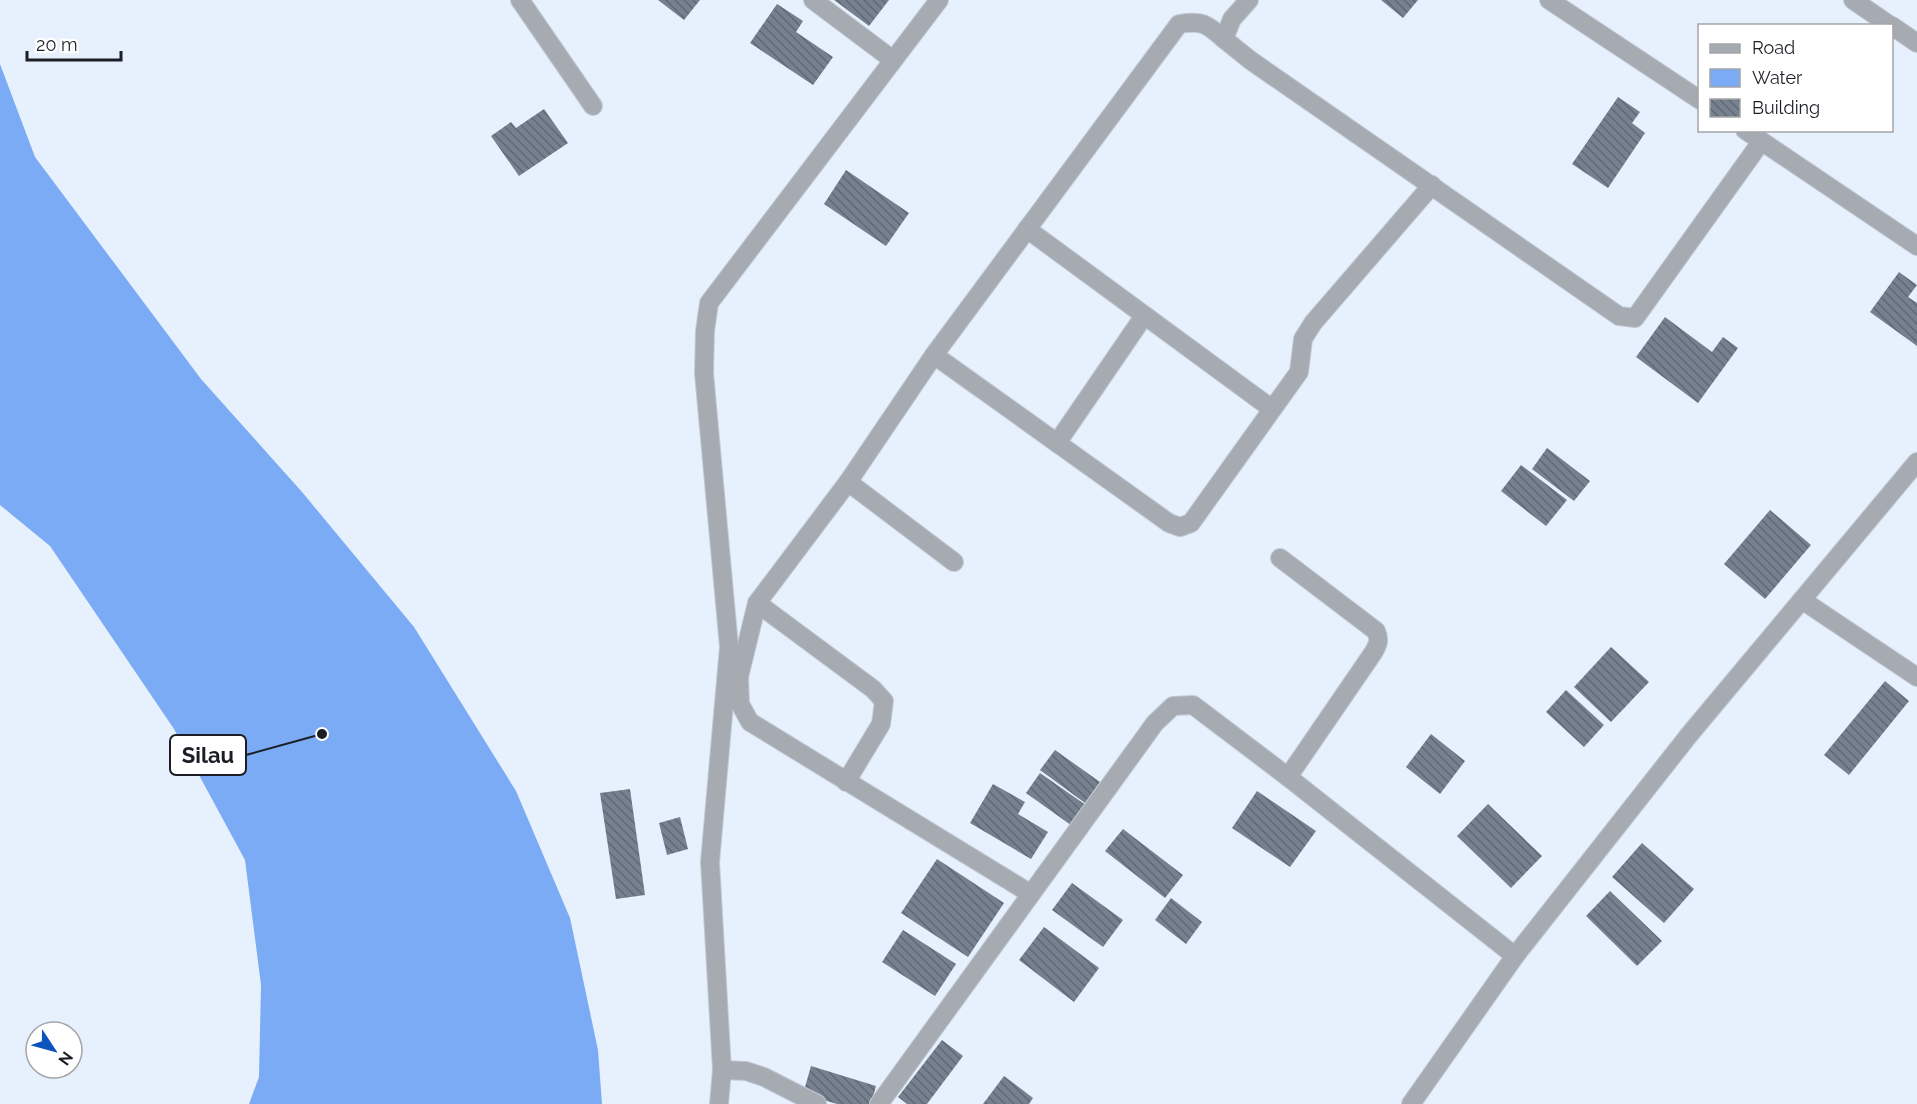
<svg xmlns="http://www.w3.org/2000/svg" width="1917" height="1104" font-family="Raleway,sans-serif">
  <style>
    .water { fill: #7cabf5 }
    .building { fill: url(#building-back-hatch) }
    .lines { fill: none; stroke-linecap: round; stroke-linejoin: round }
    .minor-casing { stroke: #c2cad6; stroke-width: 20 }
    .minor { stroke: #a6aab1; stroke-width: 18 }
    .leader { fill: none; stroke: #1b1f25; stroke-width: 2 }
    .callout-dot { fill: #1b1f25; stroke: #fff; stroke-width: 2 }
    .callout { fill: #fff; stroke: #1b1f25; stroke-width: 2 }
    .callout-label { font-size: 22px; text-anchor: middle; font-weight: bold; fill: #1b1f25 }
  </style>
  <defs>
    <pattern id="building-back-hatch" width="6" height="6" patternUnits="userSpaceOnUse" patternTransform="scale(1.5)"><rect width="6" height="6" fill="#76808f"/><path d="M-1 5l2 2M0 0l6 6M5-1l2 2" fill="none" stroke="#606875"/></pattern>
  </defs>
  <rect width="100%" height="100%" fill="#e7f0fd"/>
  <path class="water" d="M0 64 35 157 201 379 302 492 414 627 516 791 570 918 598 1050 602 1104H249L259 1077 261 985 245 860 174 729 50 546 0 505Z"/>
  <g class="building">
    <path d="M658 0H700L684 20Z"/>
    <path d="M834 0H889L869 26Z"/>
    <path d="M1381 0H1418L1403 18Z"/>
    <path d="M777 4 803 21 796 32 833 57 813 85 750 43Z"/>
    <path d="M1618 97 1640 112 1632 123 1645 133 1608 188 1572 164Z"/>
    <path d="M544 109 568 143 519 176 491 136 511 122 516 128Z"/>
    <path d="M846 170 909 213 886 246 824 204Z"/>
    <path d="M1899 272 1917 285 1908 297 1917 303V346L1870 312Z"/>
    <path d="M1665 317 1712 352 1723 337 1738 348 1698 403 1636 357Z"/>
    <path d="M1547 448 1590 481 1574 501 1532 469Z"/>
    <path d="M1521 465 1567 500 1546 526 1501 491Z"/>
    <path d="M1770 510 1811 545 1765 599 1724 564Z"/>
    <path d="M1611 647 1649 682 1611 722 1574 687Z"/>
    <path d="M1885 681 1909 701 1849 775 1824 755Z"/>
    <path d="M1566 690 1604 725 1584 747 1546 712Z"/>
    <path d="M1431 734 1465 761 1440 794 1406 767Z"/>
    <path d="M1055 750 1100 782 1085 803 1040 770Z"/>
    <path d="M1040 773 1090 808 1075 828 1026 793Z"/>
    <path d="M993 784 1025 802 1018 814 1048 832 1031 859 970 823Z"/>
    <path d="M630 789 645 895 616 899 600 793Z"/>
    <path d="M1257 791 1316 831 1290 867 1232 828Z"/>
    <path d="M1488 804 1542 856 1511 888 1457 836Z"/>
    <path d="M680 817 688 849 667 855 659 823Z"/>
    <path d="M1123 829 1183 875 1165 898 1105 851Z"/>
    <path d="M1642 843 1694 889 1664 923 1612 877Z"/>
    <path d="M937 859 1004 903 968 957 901 913Z"/>
    <path d="M1072 883 1123 920 1103 947 1052 910Z"/>
    <path d="M1610 891 1662 941 1637 966 1586 916Z"/>
    <path d="M1171 898 1202 922 1186 944 1155 920Z"/>
    <path d="M1044 927 1099 968 1074 1002 1019 960Z"/>
    <path d="M903 930 956 964 935 996 882 962Z"/>
    <path d="M942 1040 963 1056 927 1104H907L898 1097Z"/>
    <path d="M811 1066 876 1086 871 1104H837L803 1094Z"/>
    <path d="M1004 1076 1033 1098 1029 1104H983Z"/>
  </g>
  <g class="lines">
    <defs>
      <g id="minor">
        <path d="M520 0 593 106"/>
        <path d="M813 0 893 60"/>
        <path d="M1249 0 1232 19 1224 39 1250 60 1619 316 1635 318 1761 142"/>
        <path d="M1549 0 1700 100"/>
        <path d="M1853 0 1891 26"/>
        <path d="M1892 26 1917 43"/>
        <path d="M1745 130 1917 246"/>
        <path d="M1027 229 1272 409"/>
        <path d="M934 355 1169 523 1180 527 1191 523 1299 372 1303 339 1313 323 1432 185"/>
        <path d="M1057 443 1144 316"/>
        <path d="M848 482 954 562"/>
        <path d="M1280 558 1376 631C1380 640 1378 645 1373 653L1288 777"/>
        <path d="M1802 600 1917 677"/>
        <path d="M757 603 873 689 884 701 881 724 846 782"/>
        <path d="M1031 894 750 722 740 704 739 677 757 603 848 482 934 355 1179 24C1202 20 1207 24 1224 39"/>
        <path d="M722 1070 746 1071 764 1077 817 1104"/>
        <path d="M719 1104 722 1070 710 862 729 647 704 373 705 331 709 303 939 0"/>
        <path d="M879 1104 1155 723 1173 706 1193 705 1288 777 1515 956"/>
        <path d="M1411 1104 1515 956 1689 735 1917 462"/>
      </g>
    </defs>
    <use href="#minor" class="minor-casing"/>
    <use href="#minor" class="minor"/>
  </g>
  <path class="leader" d="M322 734L246 755"/>
  <circle class="callout-dot" cx="322" cy="734" r="6"/>
  <rect class="callout" x="170" y="735" width="76" height="40" rx="6"/>
  <g class="callout-label">
    <text x="208" y="763">Silau</text>
  </g>
  <rect x="1698" y="24" width="195" height="108" fill="#ffffff" stroke="#a4a5a8" stroke-width="1.5"/>
  <rect x="1710" y="44" width="30" height="9" fill="#a6aab1" stroke="#a4a5a8" stroke-width="1.5"/>
  <text x="1752" y="54" font-size="18" fill="#1b1f25">Road</text>
  <rect x="1710" y="69" width="30" height="18" fill="#7cabf5" stroke="#a4a5a8" stroke-width="1.5"/>
  <text x="1752" y="84" font-size="18" fill="#1b1f25">Water</text>
  <rect x="1710" y="99" width="30" height="18" fill="url(#building-back-hatch)" stroke="#a4a5a8" stroke-width="1.5"/>
  <text x="1752" y="114" font-size="18" fill="#1b1f25">Building</text>
  <g transform="translate(54 1050) rotate(126)"><circle r="28" fill="#ffffff" stroke="#a4a5a8" stroke-width="1.5"/>
  <path d="M0-4.5L10 22L0 15L-10 22Z" fill="#0b54be"/>
  <text y="-9" font-size="16" font-weight="bold" text-anchor="middle" fill="#1b1f25">N</text>
  </g>
  <path d="M27 51v9h94v-9" fill="none" stroke="#1b1f25" stroke-width="3"/>
  <text x="36" y="51" font-size="18" fill="#1b1f25" stroke="#ffffff" stroke-width="4.5" paint-order="stroke">20 m</text>
</svg>
